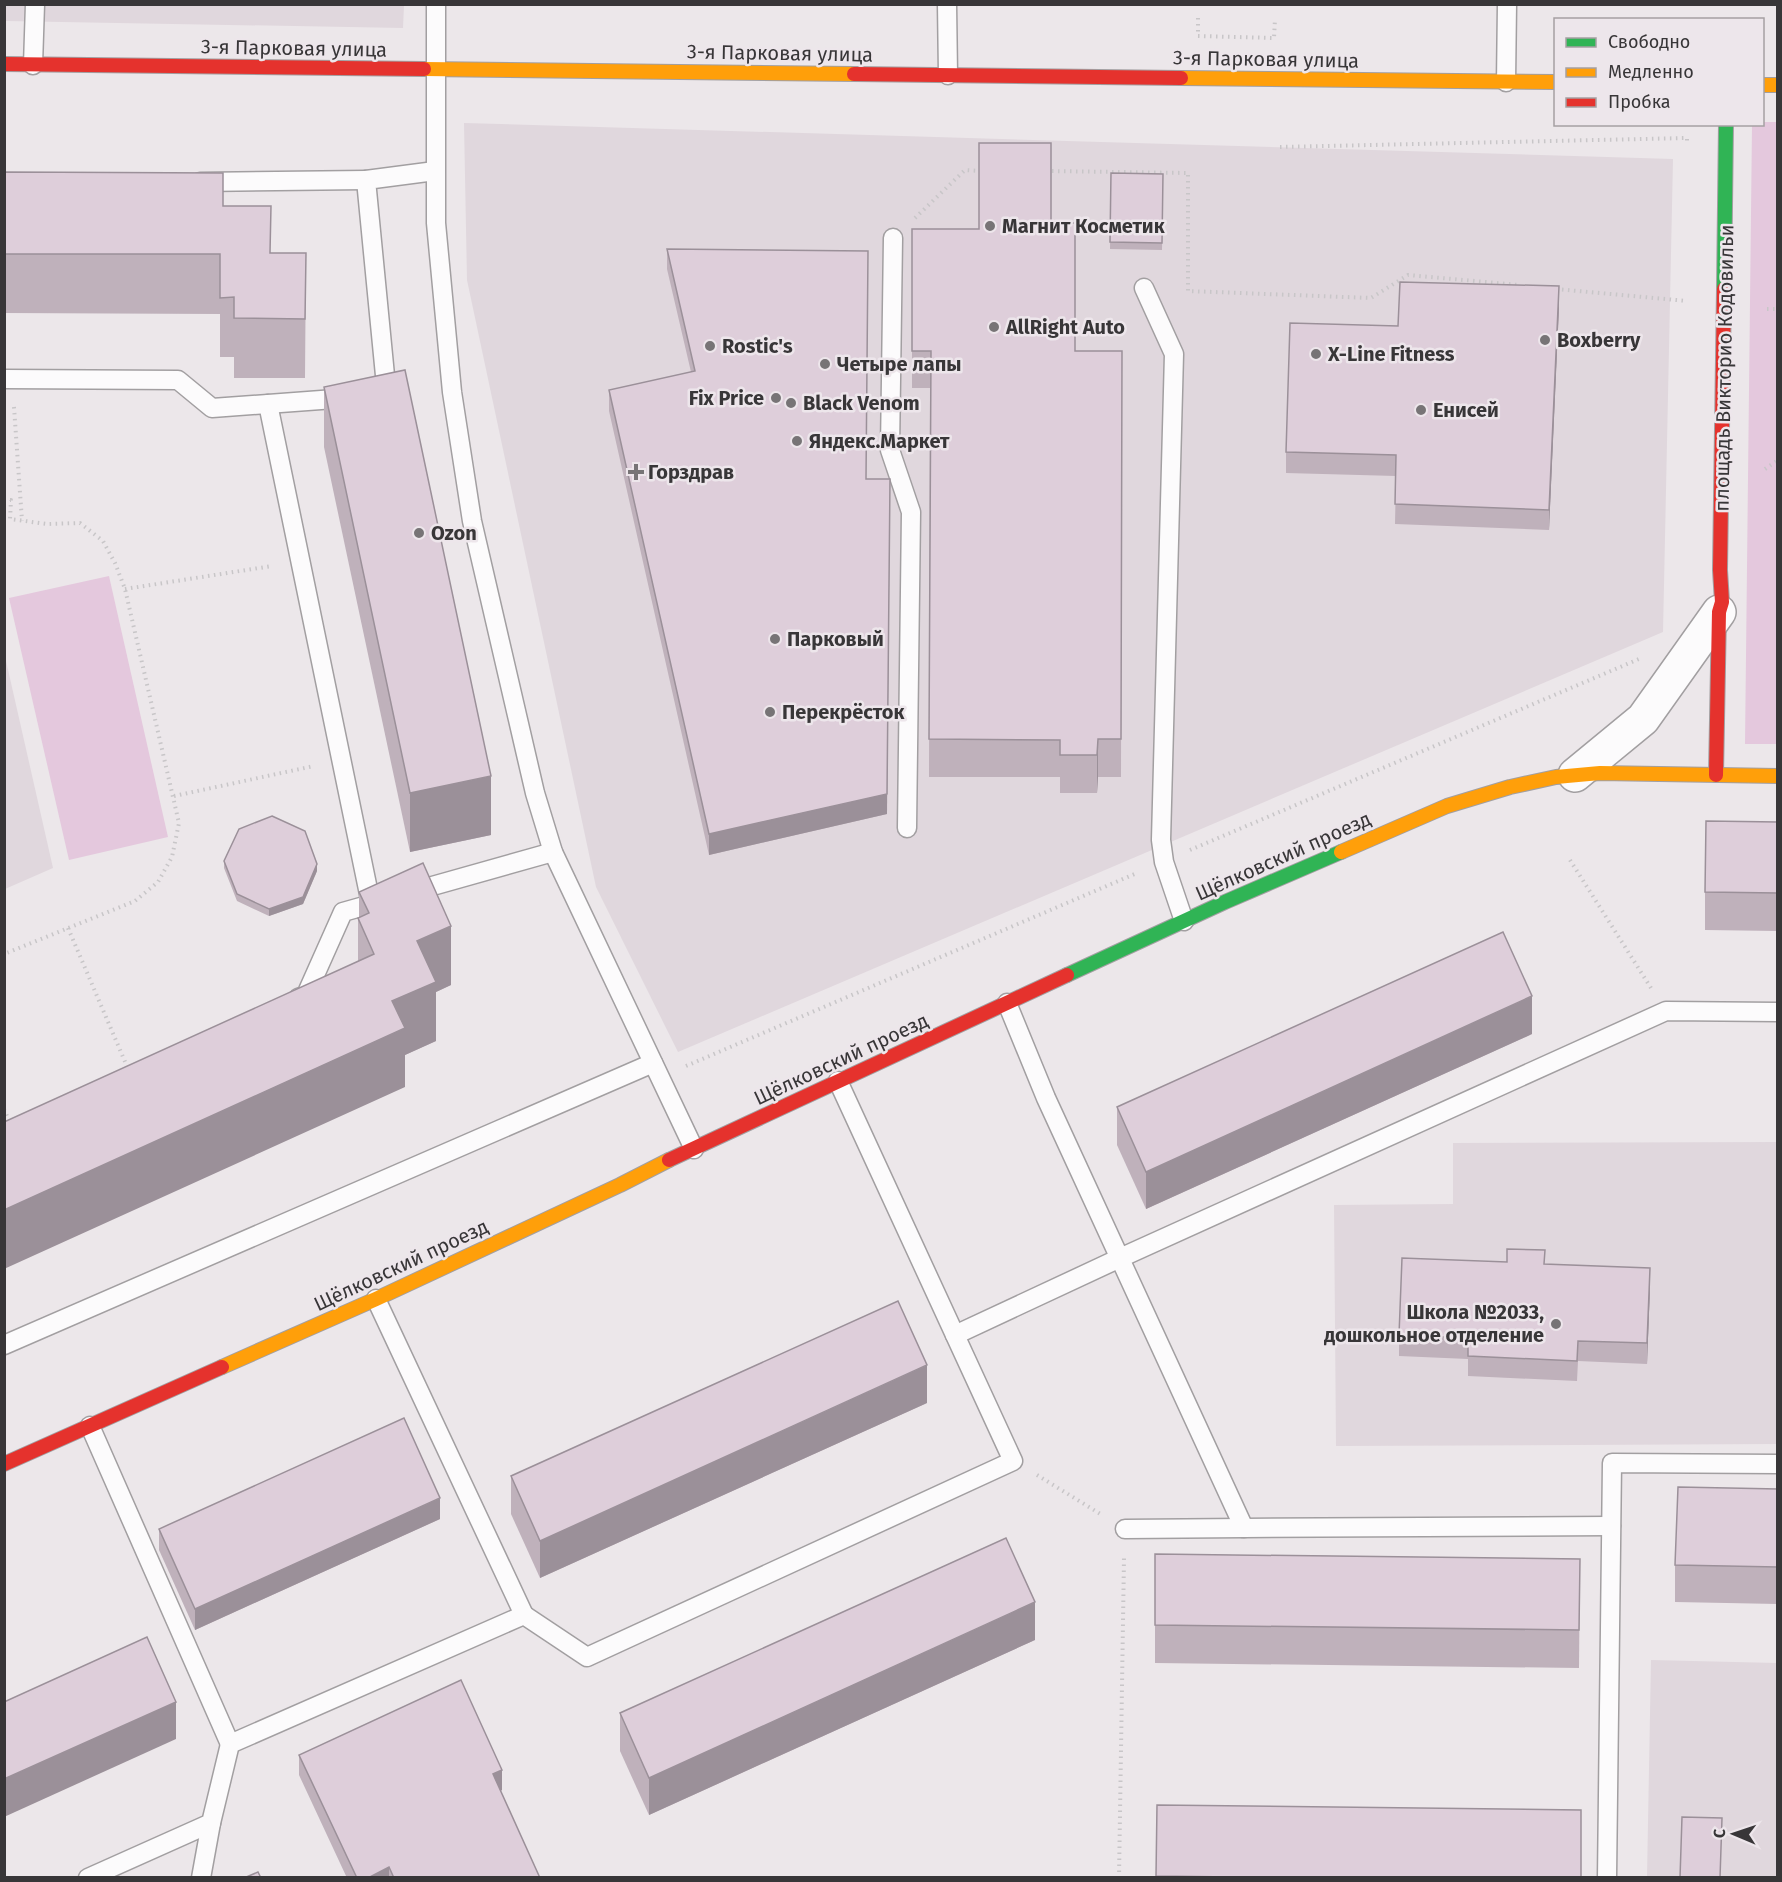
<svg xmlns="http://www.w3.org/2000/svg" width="1782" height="1882" font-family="'Fira Sans',sans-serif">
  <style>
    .built { fill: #e0d7dd }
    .green { fill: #e4c8dd }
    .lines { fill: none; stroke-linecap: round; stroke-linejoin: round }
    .lane-casing { stroke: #a29fa1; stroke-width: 21 }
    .street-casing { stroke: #a29fa1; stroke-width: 36 }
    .fast-casing { stroke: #a29fa1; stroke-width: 16 }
    .slow-casing { stroke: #a29fa1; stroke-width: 16 }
    .jam-casing { stroke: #a29fa1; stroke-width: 16 }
    .path { stroke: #c8c6c8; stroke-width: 4; stroke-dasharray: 1.5 4.5; stroke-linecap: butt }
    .lane { stroke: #fcfbfc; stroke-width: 18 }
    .street { stroke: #fcfbfc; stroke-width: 33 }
    .fast { stroke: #30b455; stroke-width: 14 }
    .slow { stroke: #ff9f0a; stroke-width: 14 }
    .jam { stroke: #e5322d; stroke-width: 14 }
    .wall { fill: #bfb1bb }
    .shaded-wall { fill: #9b9099 }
    .building { fill: #deceda; stroke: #9b9099; stroke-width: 1.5 }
    .poi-dot { fill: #777476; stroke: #ede6eb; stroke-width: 2 }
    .labels { text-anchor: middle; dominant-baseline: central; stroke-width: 5; stroke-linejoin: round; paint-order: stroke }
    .street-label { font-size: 20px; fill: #383638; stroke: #ede6eb }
    .poi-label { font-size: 20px; font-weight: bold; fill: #383638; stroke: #ede6eb; text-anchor: start }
  </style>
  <rect width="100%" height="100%" fill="#ece7ea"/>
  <g class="built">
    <path d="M6 4 404 5 403 28 6 21Z"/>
    <path d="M464 123 1673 159 1663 632 678 1052 596 887 467 280Z"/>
    <path d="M4 652 53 868 5 889H4Z"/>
    <path d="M1777 1142V1444L1336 1446 1334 1205 1453 1204V1143Z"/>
    <path d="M1651 1660 1777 1663V1877L1647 1878Z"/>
  </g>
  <g class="green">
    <path d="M1763 122H1778L1777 744H1745L1752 125 1762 124Z"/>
    <path d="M109 576 168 837 69 860 9 598Z"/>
  </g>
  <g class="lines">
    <defs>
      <g id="lane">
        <path d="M436 4V223L452 392 472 521 535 793 553 852 694 1149"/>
        <path d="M947 4 948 75"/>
        <path d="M33 65 35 4"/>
        <path d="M1506 82 1507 4"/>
        <path d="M200 182 366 180"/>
        <path d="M893 238 890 450 911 512 907 828"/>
        <path d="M1144 288 1174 354 1161 840 1164 862 1184 921"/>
        <path d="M4 379 178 380 212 408 348 398"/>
        <path d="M384 396H387L366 180 435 171"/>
        <path d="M268 404 371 904"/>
        <path d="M411 892 553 852"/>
        <path d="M298 998 306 995 343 912 382 901"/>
        <path d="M1007 1003 1046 1098 1244 1528 1611 1526"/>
        <path d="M376 1299 524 1615"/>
        <path d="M955 1335 1120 1258 1666 1011 1778 1012"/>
        <path d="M4 1345 653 1063"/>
        <path d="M90 1426 230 1744"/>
        <path d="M1125 1529 1244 1528"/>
        <path d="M88 1878 211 1823 230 1744 524 1615 587 1657 1013 1461 838 1081"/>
        <path d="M201 1878 211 1823"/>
        <path d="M1607 1878 1612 1463 1778 1464"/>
      </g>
      <path id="street" d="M1575 775 1643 719 1719 612"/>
      <g id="fast">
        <path d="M1724 289 1726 124"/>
        <path d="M1067 975 1225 902 1341 852"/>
      </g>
      <g id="slow">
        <path d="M424 69 854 74"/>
        <path d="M1181 78 1556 82"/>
        <path d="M1762 85H1778"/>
        <path d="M1341 852 1447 806 1510 787 1556 777 1600 773 1778 776"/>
        <path d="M222 1367 376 1299 620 1185 669 1160"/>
      </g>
      <g id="jam">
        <path d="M4 64 424 69"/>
        <path d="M854 74 1181 78"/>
        <path d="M1716 775 1719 612 1722 602 1720 570 1724 289"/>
        <path d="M669 1160 1067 975"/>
        <path d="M4 1464 222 1367"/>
      </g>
    </defs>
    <use href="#lane" class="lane-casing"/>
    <use href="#street" class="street-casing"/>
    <use href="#fast" class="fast-casing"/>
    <use href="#slow" class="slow-casing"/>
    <use href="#jam" class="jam-casing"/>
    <g class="path">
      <path d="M1198 18V36L1274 38 1275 19"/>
      <path d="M1280 147 1687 138V142"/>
      <path d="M1046 171 1188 173V291L1371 298 1408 275 1519 285"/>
      <path d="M915 218 965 170 981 171"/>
      <path d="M1556 289 1687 301"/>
      <path d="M1767 309H1778"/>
      <path d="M14 407 22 521"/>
      <path d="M1765 469 1778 460"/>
      <path d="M4 500H11L10 519 47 524 80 523 103 541 115 563 125 589 179 823 172 857 158 882 135 901 4 954"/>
      <path d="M125 589 272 566"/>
      <path d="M174 796 314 766"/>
      <path d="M1190 850 1639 659"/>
      <path d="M1570 860 1651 988"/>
      <path d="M68 928 129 1071"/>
      <path d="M686 1066 1137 873"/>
      <path d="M4 1109 10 1123"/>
      <path d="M1037 1475 1102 1515"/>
      <path d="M1119 1878 1124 1558"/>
    </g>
    <use href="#lane" class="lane"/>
    <use href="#street" class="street"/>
    <use href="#fast" class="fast"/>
    <use href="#slow" class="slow"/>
    <use href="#jam" class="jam"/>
  </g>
  <g class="wall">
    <path d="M4 172 223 206 271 253H306L305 378H234V357H220V314L4 313Z"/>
    <path d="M1111 173 1163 174 1162 250 1110 249Z"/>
    <path d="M1051 223 1075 351H1122L1121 777H1098L1097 793H1060V777H929L930 388H912V229H979Z"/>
    <path d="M667 249 866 479 887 814 709 855 609 411V390L691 372 667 269Z"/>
    <path d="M1559 307 1549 530 1395 524 1396 476 1286 473V452Z"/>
    <path d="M324 387 491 835 410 852 324 447Z"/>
    <path d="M1778 822V931L1705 930V892Z"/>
    <path d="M224 861 317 871 303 904 269 916 237 901 224 868Z"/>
    <path d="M359 892 451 985 436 992V1041L405 1055V1087L358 962V918L359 917Z"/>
    <path d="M1532 1034 1146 1209 1117 1145V1107Z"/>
    <path d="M1545 1264 1650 1288 1647 1364 1578 1361 1577 1381 1468 1376V1359L1399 1356V1335Z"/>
    <path d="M927 1403 540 1578 511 1514V1476Z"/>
    <path d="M1778 1489V1604L1675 1602V1565Z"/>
    <path d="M440 1519 195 1630 159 1550V1529Z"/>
    <path d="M1155 1554 1580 1559 1579 1668 1155 1663Z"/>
    <path d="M1035 1640 649 1815 620 1751V1713Z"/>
    <path d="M299 1755 502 1790 500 1791 540 1878H347L299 1775Z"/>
    <path d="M1157 1805 1581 1878H1156Z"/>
  </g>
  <g class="shaded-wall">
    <path d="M1559 286V307L1549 530V510Z"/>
    <path d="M890 479 887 814 709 855V834Z"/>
    <path d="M1098 739V777L1097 793V755Z"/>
    <path d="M491 776V835L410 852V793Z"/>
    <path d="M317 864V871L303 904 269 916V909Z"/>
    <path d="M451 926V985L436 992V1041L405 1055V1087L4 1269V1210L392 1001 417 941Z"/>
    <path d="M1532 996V1034L1146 1209V1172Z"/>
    <path d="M1650 1268V1288L1647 1364V1343Z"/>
    <path d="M927 1365V1403L540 1578V1541Z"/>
    <path d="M440 1498V1519L195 1630V1609Z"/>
    <path d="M1035 1602V1640L649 1815V1778Z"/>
    <path d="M176 1702V1739L4 1817V1779Z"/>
    <path d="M502 1770V1790L493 1795V1774Z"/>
    <path d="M389 1867V1878H368Z"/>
  </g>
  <g class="building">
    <path d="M979 143H1051V223H1075V351H1122L1121 739H1098L1097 755H1060V740L929 739 931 351H912V229H979Z"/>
    <path d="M4 172 223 173V206H271L270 253H306L305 319 234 318V297L220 298V254H4Z"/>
    <path d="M1111 173 1163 174 1162 243 1110 242Z"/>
    <path d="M667 249 868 251 866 479H890L887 794 709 834 609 390 695 371Z"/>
    <path d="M1400 282 1559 286 1549 510 1395 504 1396 455 1286 452 1290 323 1398 326Z"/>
    <path d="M405 370 491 776 410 793 324 387Z"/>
    <path d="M272 816 305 831 317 864 303 897 269 909 237 894 224 861 239 829Z"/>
    <path d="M1706 821 1778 822V893L1705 892Z"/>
    <path d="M423 863 451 926 417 941 436 982 392 1001 405 1028 4 1210V1122L374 954 358 918 369 913 359 892Z"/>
    <path d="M1503 932 1532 996 1146 1172 1117 1107Z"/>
    <path d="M1507 1249 1545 1250 1544 1264 1650 1268 1647 1343 1578 1341 1577 1361 1468 1356V1338L1399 1335 1402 1258 1507 1262Z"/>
    <path d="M898 1301 927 1365 540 1541 511 1476Z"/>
    <path d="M404 1418 440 1498 195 1609 159 1529Z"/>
    <path d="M1678 1487 1778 1489V1567L1675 1565Z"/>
    <path d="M1006 1538 1035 1602 649 1778 620 1713Z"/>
    <path d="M1155 1554 1580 1559 1579 1630 1155 1625Z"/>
    <path d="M147 1637 176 1702 4 1779V1702Z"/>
    <path d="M461 1680 502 1770 493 1774 540 1878H394L389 1867 368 1878H357L299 1755Z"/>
    <path d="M1157 1805 1581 1810V1878H1320L1156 1876Z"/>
    <path d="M1682 1817 1722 1818 1720 1878H1680Z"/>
    <path d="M258 1872 261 1878H244Z"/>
  </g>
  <g class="poi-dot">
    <circle cx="990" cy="226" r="6"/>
    <circle cx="994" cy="327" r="6"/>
    <circle cx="1545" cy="340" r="6"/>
    <circle cx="710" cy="346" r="6"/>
    <circle cx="1316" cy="354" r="6"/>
    <circle cx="825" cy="364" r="6"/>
    <circle cx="776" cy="398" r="6"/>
    <circle cx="791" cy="403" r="6"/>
    <circle cx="1421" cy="410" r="6"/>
    <circle cx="797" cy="441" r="6"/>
    <path d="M633 463h6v6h6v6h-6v6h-6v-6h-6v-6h6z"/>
    <circle cx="419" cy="533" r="6"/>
    <circle cx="775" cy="639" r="6"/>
    <circle cx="770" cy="712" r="6"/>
    <circle cx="1556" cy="1324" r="6"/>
  </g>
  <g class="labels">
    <g class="street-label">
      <text transform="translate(294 48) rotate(1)">3-я Парковая улица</text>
      <text transform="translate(780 53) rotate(1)">3-я Парковая улица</text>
      <text transform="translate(1266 59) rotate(1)">3-я Парковая улица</text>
      <text transform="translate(1724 368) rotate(-89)">площадь Викторио Кодовильи</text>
      <text transform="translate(1283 856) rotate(-24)">Щёлковский проезд</text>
      <text transform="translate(841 1059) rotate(-25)">Щёлковский проезд</text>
      <text transform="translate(401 1265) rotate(-25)">Щёлковский проезд</text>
    </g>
    <g class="poi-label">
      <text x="1002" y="226">Магнит Косметик</text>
      <text x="1006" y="327">AllRight Auto</text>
      <text x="1557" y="340">Boxberry</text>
      <text x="722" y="346">Rostic's</text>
      <text x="1328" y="354">X-Line Fitness</text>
      <text x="837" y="364">Четыре лапы</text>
      <text x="764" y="398" text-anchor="end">Fix Price</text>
      <text x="803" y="403">Black Venom</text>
      <text x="1433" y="410">Енисей</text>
      <text x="809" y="441">Яндекс.Маркет</text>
      <text x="648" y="472">Горздрав</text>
      <text x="431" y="533">Ozon</text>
      <text x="787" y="639">Парковый</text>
      <text x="782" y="712">Перекрёсток</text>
      <text x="1544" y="1312" text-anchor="end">Школа №2033,<tspan x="1544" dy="23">дошкольное отделение</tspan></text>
    </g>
  </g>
  <rect width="1782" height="1882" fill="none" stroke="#383638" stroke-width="12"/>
  <rect x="1554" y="18" width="210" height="108" fill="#ede6eb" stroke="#a5a0a3" stroke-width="1.5"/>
  <rect x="1566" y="38" width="30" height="9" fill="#30b455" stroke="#a5a0a3" stroke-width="1.5"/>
  <text x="1608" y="48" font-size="18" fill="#383638">Свободно</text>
  <rect x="1566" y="68" width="30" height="9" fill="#ff9f0a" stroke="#a5a0a3" stroke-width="1.5"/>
  <text x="1608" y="78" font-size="18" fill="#383638">Медленно</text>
  <rect x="1566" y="98" width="30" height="9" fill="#e5322d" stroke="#a5a0a3" stroke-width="1.5"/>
  <text x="1608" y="108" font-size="18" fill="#383638">Пробка</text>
  <g transform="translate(1734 1834) rotate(272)" stroke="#ede6eb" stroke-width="4.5" paint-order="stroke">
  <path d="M0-4.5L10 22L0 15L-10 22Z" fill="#383638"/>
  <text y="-9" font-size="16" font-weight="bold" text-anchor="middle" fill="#383638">С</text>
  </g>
</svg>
